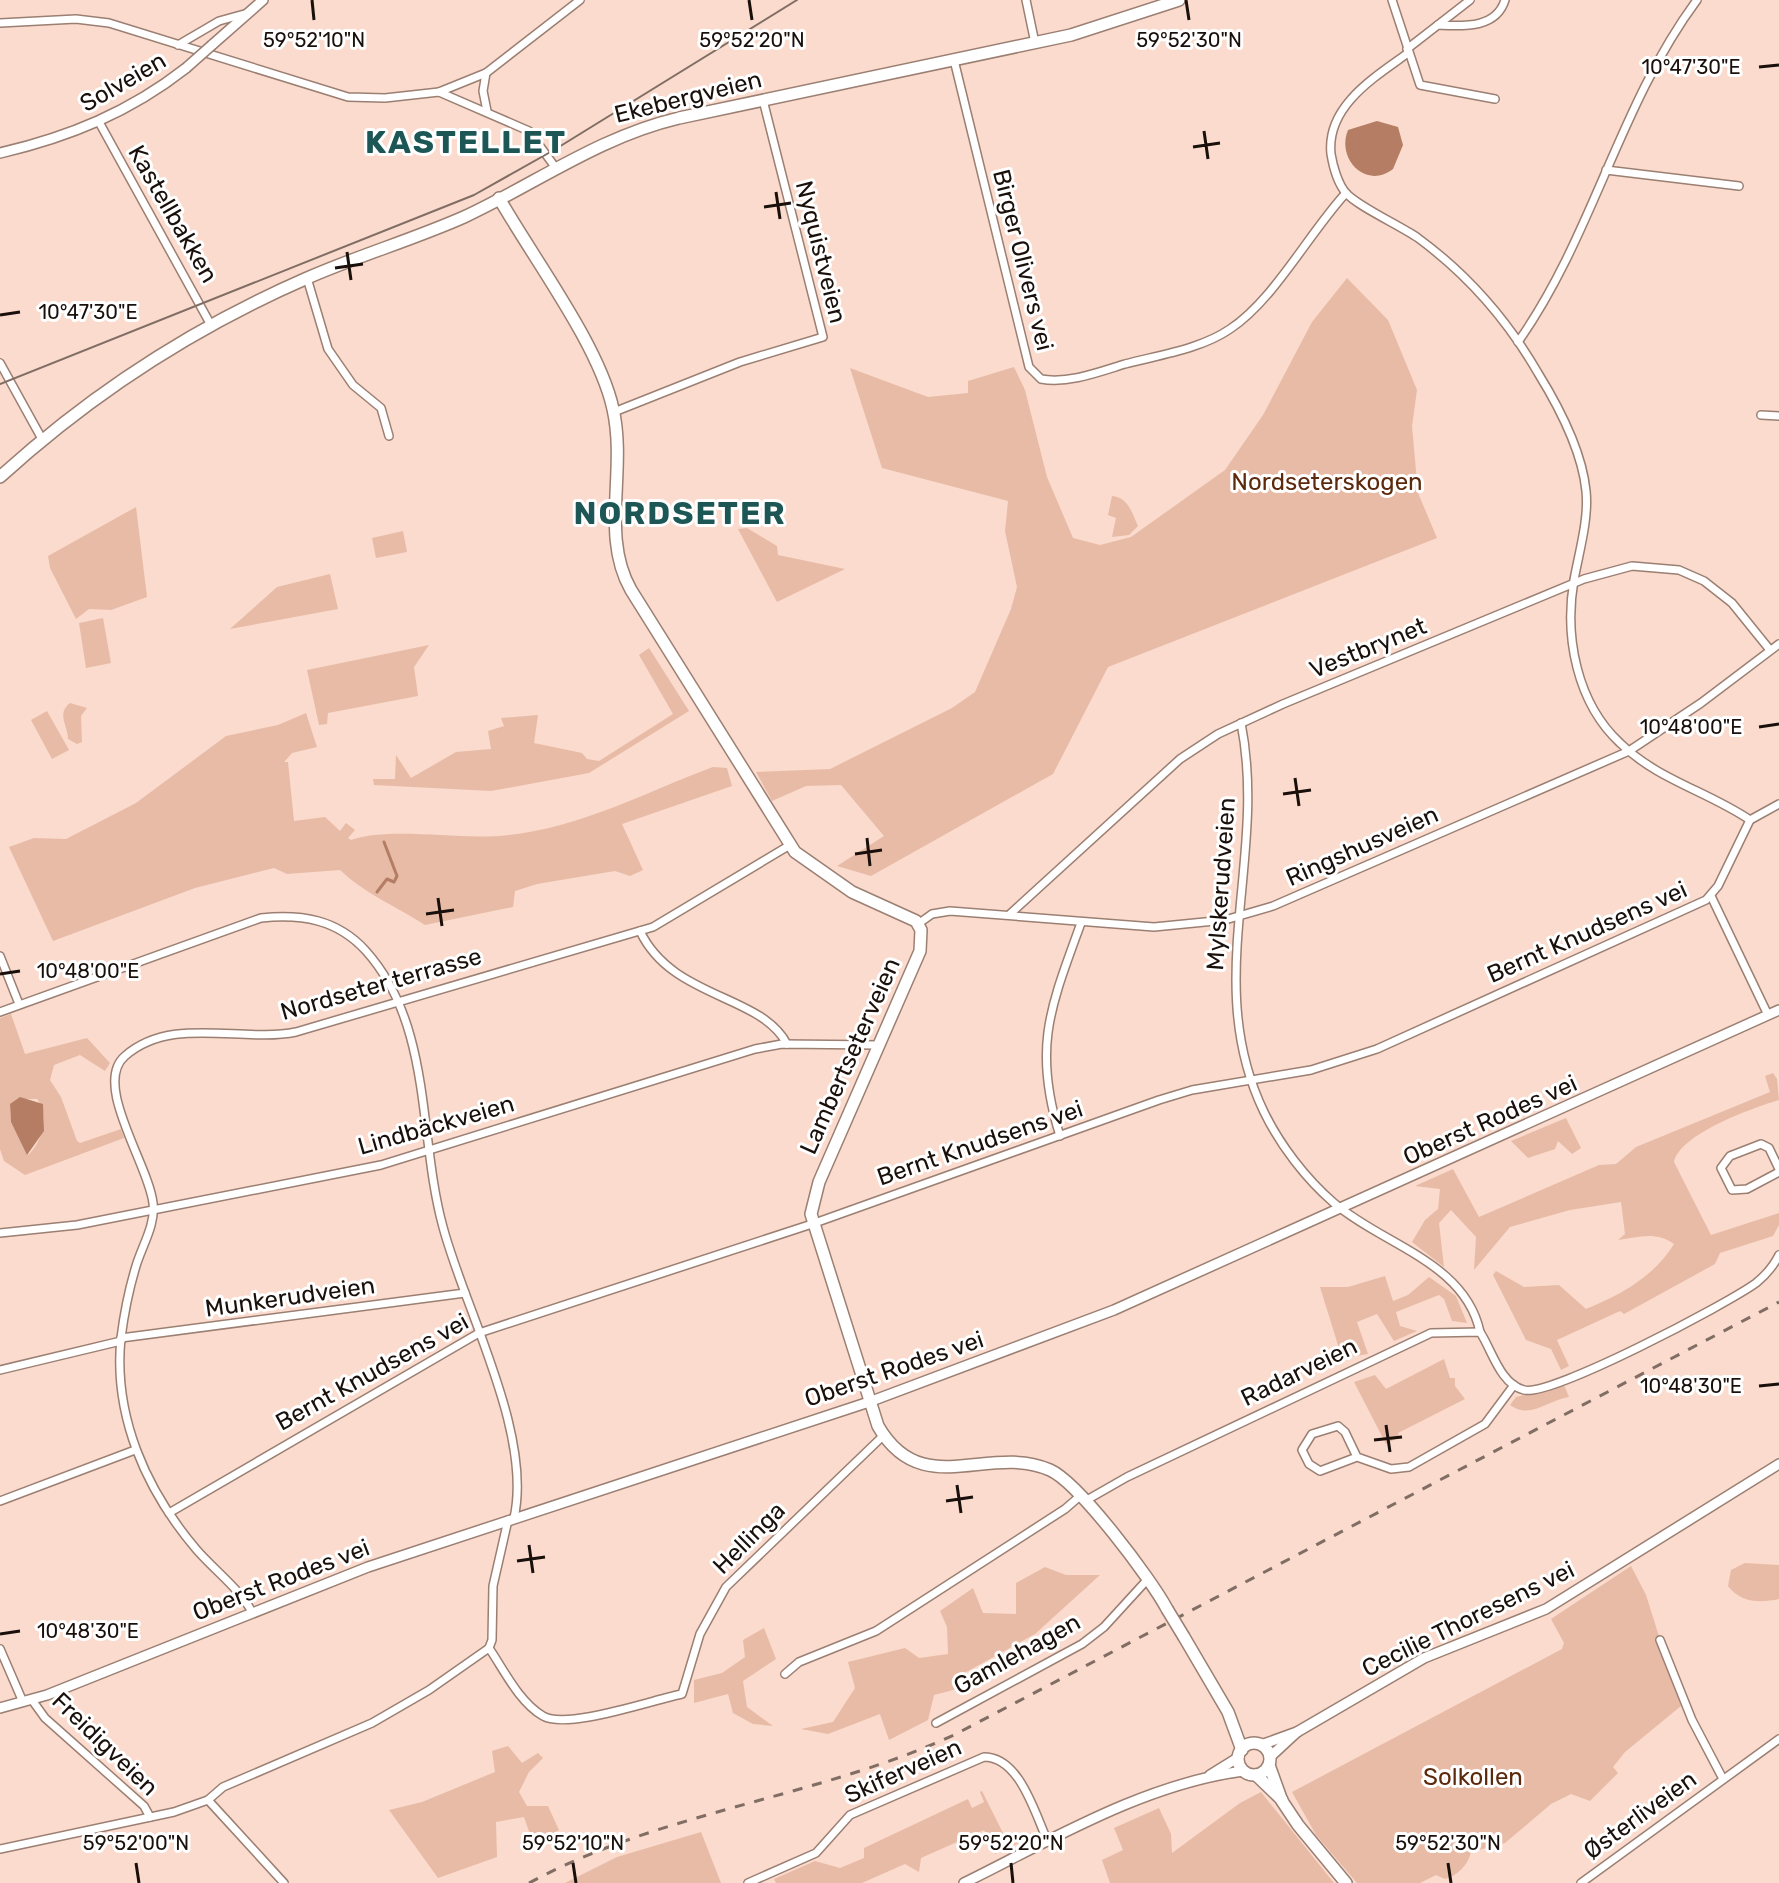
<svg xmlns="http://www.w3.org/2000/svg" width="1779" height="1883" font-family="Rubik,sans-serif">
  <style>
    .green { fill: #e8bba7; fill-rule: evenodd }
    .water { fill: #b47d64 }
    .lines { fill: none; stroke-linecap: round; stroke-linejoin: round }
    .stream { stroke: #b47d64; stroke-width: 3 }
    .minor-casing { stroke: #9b7f72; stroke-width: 10 }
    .tertiary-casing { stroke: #9b7f72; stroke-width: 12 }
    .secondary-casing { stroke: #9b7f72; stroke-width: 14 }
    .minor { stroke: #fff; stroke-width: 7 }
    .tertiary { stroke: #fff; stroke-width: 9 }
    .secondary { stroke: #fff; stroke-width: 11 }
    .tram { stroke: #806d64; stroke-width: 2 }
    .rail { stroke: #806d64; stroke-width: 3; stroke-dasharray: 10 10; stroke-linecap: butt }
    .tertiary-bridge-casing { stroke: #9b7f72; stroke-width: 12; stroke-linecap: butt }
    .secondary-bridge-casing { stroke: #9b7f72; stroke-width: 14; stroke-linecap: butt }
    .tertiary-bridge { stroke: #fff; stroke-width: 9 }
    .secondary-bridge { stroke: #fff; stroke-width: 11 }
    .ticks { fill: none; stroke: #1a100b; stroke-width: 3 }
    .labels { text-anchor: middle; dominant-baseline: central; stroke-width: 6; stroke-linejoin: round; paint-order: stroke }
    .street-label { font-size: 24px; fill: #1a100b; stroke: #fff }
    .park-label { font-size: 24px; fill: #5d290c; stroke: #fff }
    .district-label { font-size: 32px; font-weight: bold; letter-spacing: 2px; fill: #1c5755; stroke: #fff }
    .ticks-label { font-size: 20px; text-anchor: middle; fill: #1a100b; stroke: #fff; stroke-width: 6; stroke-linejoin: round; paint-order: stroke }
  </style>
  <rect width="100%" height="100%" fill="#fadbcd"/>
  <g class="green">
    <path d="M1347 278 1388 320 1417 390 1412 426 1418 493 1437 538 1108 667 1053 774 871 876 837 866 884 836 841 785 806 786 772 801 756 772 830 769 952 708 975 692 1011 609 1017 587 1005 531 1008 501 882 468 850 368 928 397 968 393V381L1014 367 1025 390 1047 477 1073 538 1100 545 1131 537 1225 470 1263 415 1312 322Z"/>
    <path d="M1112 496C1128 497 1132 513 1138 526L1129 535 1112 537 1116 518 1108 515Z"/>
    <path d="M136 507 147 597 111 610 89 609 76 619 50 568 48 556Z"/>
    <path d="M747 528 777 546 778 555 845 569 777 602 738 529Z"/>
    <path d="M403 531 407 552 376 558 372 538Z"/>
    <path d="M330 574 338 609 230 629 277 587Z"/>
    <path d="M103 618 111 663 86 668 79 623Z"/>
    <path d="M429 645 414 667 418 696 328 713 327 724 319 725 307 670Z"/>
    <path d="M649 648 689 711 589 773 491 791 374 785 373 779H395L396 755 411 778 456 752 491 749 488 731 504 726 501 718 538 715 534 743 582 753 587 759 599 761 673 714 639 655Z"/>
    <path d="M70 703 87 708 81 716 82 742 77 744 68 739C68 725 56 714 70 703Z"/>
    <path d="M47 711 69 750 52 759 31 720Z"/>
    <path d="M306 713 317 747 292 753 284 762H288L294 821 325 817 340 831 346 823 355 830 348 838 351 840C393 826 460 841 509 835 582 827 646 792 713 767L727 768 732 786 622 824 643 870 630 876 615 871 537 884 515 891 513 907 425 925C396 906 365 894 340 870L287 874 274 868 195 888 53 941 9 847 34 838 66 839 136 803 226 736 278 725Z"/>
    <path d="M11 1014 25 1054 87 1038 110 1063 105 1071 80 1055 54 1065 50 1080 61 1097 77 1141 80 1143 121 1129 124 1138 25 1175 4 1161 0 1149V1018ZM27 1099H37C51 1115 41 1144 28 1155L11 1122 10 1106Z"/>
    <path d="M1773 1073 1777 1079 1779 1100C1752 1108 1680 1134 1674 1162L1711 1235 1779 1213V1225L1773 1236 1720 1253 1715 1264 1624 1314 1620 1311 1557 1340 1569 1366 1561 1370 1551 1349 1526 1340 1493 1275 1496 1271 1524 1287 1559 1285 1586 1309C1620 1295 1654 1277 1674 1244 1657 1231 1638 1237 1618 1240L1625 1234 1621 1202 1570 1210 1510 1227 1474 1270 1476 1237 1451 1210 1439 1223 1444 1267 1412 1242 1425 1220 1438 1209 1440 1189 1415 1186 1453 1169 1479 1217 1599 1165 1616 1164 1636 1147 1770 1092 1765 1076Z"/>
    <path d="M1566 1118 1581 1148 1572 1154 1558 1141 1555 1149 1528 1158 1511 1141Z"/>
    <path d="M1385 1276 1393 1301 1408 1295 1429 1277 1456 1296 1467 1323 1452 1321 1444 1299 1439 1295 1396 1312 1400 1326 1417 1331 1394 1341 1377 1314 1357 1322 1368 1354 1342 1358 1320 1287H1348Z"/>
    <path d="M1444 1359 1450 1378H1455V1386L1465 1399 1398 1433 1399 1437 1386 1444 1354 1382 1375 1375 1386 1389Z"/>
    <path d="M1564 1385 1569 1397C1548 1400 1530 1420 1510 1405L1516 1397Z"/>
    <path d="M1745 1563 1779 1565V1599C1760 1603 1741 1603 1728 1586L1731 1570Z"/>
    <path d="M1631 1566 1646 1595 1681 1706 1625 1752 1613 1767 1618 1773 1590 1801 1571 1794 1551 1804 1505 1843 1471 1852C1468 1865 1458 1875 1445 1879L1436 1875 1420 1883H1357L1316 1835 1292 1792 1562 1649 1564 1643 1551 1619Z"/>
    <path d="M1045 1567 1066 1575H1100L1035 1634 959 1676 957 1689 934 1695 928 1720 889 1740 880 1714 828 1734 801 1729 833 1722 855 1688 848 1662 905 1648 919 1658 948 1654 947 1627 940 1611 973 1588 983 1613 1016 1614V1583Z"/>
    <path d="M764 1628 776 1659 743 1681 747 1707 773 1726 753 1724 733 1713 728 1694 694 1703V1680L722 1673 745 1657 743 1640Z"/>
    <path d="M508 1746 522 1763 538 1753 543 1758 529 1772 519 1792 527 1806H548L559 1830 533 1843 524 1817 496 1822 497 1857 438 1878 389 1810 422 1802 495 1772 492 1751Z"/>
    <path d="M982 1791 1006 1839 1023 1832 1025 1840 995 1854 984 1830 921 1858 919 1872 905 1864 862 1883H776L774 1879 815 1861 840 1868 864 1858V1848L968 1799 972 1808 984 1802 980 1792Z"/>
    <path d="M1261 1792 1334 1883H1110L1102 1860 1123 1850 1114 1828 1159 1808 1171 1834 1172 1853 1240 1803Z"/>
    <path d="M701 1832 721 1883H565L617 1857Z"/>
  </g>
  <g class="water">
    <path d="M1377 121 1398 127 1403 145 1393 169C1366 190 1336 159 1348 130Z"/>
    <path d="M20 1097 43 1104 44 1131 27 1155 11 1122 10 1104Z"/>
  </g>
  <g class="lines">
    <path class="stream" d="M377 892 387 879 394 882 397 876 384 842"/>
    <defs>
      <g id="minor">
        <path d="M1026 0 1035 43"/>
        <path d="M1392 0 1420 85 1495 99"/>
        <path d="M0 23 76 19 109 23 348 97 385 98 439 92 529 131 555 167"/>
        <path d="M1438 25C1463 26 1496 29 1505 0"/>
        <path d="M178 45 219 21 248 13"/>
        <path d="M1407 49 1470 0"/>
        <path d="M1408 53C1375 77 1326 106 1331 154 1333 166 1338 184 1346 193 1357 206 1401 226 1418 238 1467 274 1508 321 1538 373 1559 407 1582 450 1586 491 1589 519 1579 552 1574 580 1564 637 1577 703 1620 743 1658 780 1707 791 1750 820"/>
        <path d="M954 60 1029 367 1041 379C1068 384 1099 372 1125 364 1159 355 1201 349 1230 329 1274 300 1309 233 1346 193"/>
        <path d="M486 73 483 91 487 111"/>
        <path d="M439 92 486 73 580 0"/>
        <path d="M99 122 212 327"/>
        <path d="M1606 170 1739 186"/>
        <path d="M307 278 328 349 353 385 381 408 389 436"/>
        <path d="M1518 342C1593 236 1619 105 1697 0"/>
        <path d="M0 363 42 439"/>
        <path d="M614 412 740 362 823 337 763 100"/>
        <path d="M1761 415 1779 416"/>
        <path d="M1241 723C1268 858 1201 982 1264 1112 1280 1145 1306 1179 1334 1203 1383 1245 1465 1262 1480 1332"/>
        <path d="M1711 896 1768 1015"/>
        <path d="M1010 914 1180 759 1218 734 1283 704 1584 579 1632 566 1679 570 1704 581 1732 603 1770 650"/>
        <path d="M918 924 932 914 950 911 1154 927 1225 920 1273 906 1629 751 1701 703 1779 644"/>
        <path d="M640 931C672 999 761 994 787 1044"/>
        <path d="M0 956 19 1004"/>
        <path d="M0 1012 261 918C302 914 337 919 366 951 433 1026 418 1137 443 1227 465 1310 533 1434 514 1518"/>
        <path d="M1060 1136C1032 1047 1051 1006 1081 923"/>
        <path d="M1779 1169 1769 1148 1761 1144 1730 1156 1721 1168 1732 1190 1747 1189 1779 1172"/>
        <path d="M0 1233 77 1225 381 1165 755 1049 782 1044 878 1045"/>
        <path d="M121 1338 465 1293"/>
        <path d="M0 1370 121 1341"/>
        <path d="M1357 1457 1320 1471 1309 1464 1302 1450 1312 1434 1338 1426 1345 1432 1357 1457 1391 1469 1409 1467 1485 1424 1514 1385"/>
        <path d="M0 1501 135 1450"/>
        <path d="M1085 1501 1127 1477 1431 1333 1480 1332C1492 1350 1500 1384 1524 1390 1551 1397 1727 1304 1756 1283 1766 1275 1773 1267 1779 1255"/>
        <path d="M169 1513 479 1333 812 1224 1159 1100 1192 1090 1311 1070 1377 1049 1706 900 1718 886 1750 820 1779 804"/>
        <path d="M252 1612C239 1588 214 1570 196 1549 146 1490 113 1416 121 1338 124 1314 129 1289 136 1266 142 1246 156 1224 153 1203 149 1165 92 1084 125 1056 172 1015 241 1043 296 1032L653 927 790 845"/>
        <path d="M1660 1640 1692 1720 1723 1779"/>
        <path d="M489 1648C504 1670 519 1702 543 1716 567 1730 652 1700 682 1694L700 1634 726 1587 884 1435"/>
        <path d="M489 1648 492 1640 493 1586 508 1520"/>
        <path d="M0 1649 23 1702"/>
        <path d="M785 1674 799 1662 876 1631 1065 1509 1080 1496"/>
        <path d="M32 1700 45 1718 144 1806 150 1817"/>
        <path d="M936 1723 1082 1644 1104 1627 1147 1580"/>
        <path d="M208 1800 284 1883"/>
        <path d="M0 1849 174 1812 208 1800 223 1787 372 1723 429 1690 489 1648"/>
        <path d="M748 1883 816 1853 850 1815 984 1757C1020 1757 1035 1814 1048 1842"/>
        <path d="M1581 1883 1779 1739"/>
      </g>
      <g id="tertiary">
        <path d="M212 45 263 0"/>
        <path d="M0 153C69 137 130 112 186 68"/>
        <path d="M0 1708 47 1695 368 1567 869 1402 1114 1310 1779 1010"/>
        <path d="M1261 1745 1297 1732 1424 1658 1546 1609 1779 1464"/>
        <path d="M1270 1757 1297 1732"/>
        <path d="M1210 1775 1239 1757"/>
        <path d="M964 1883C1053 1839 1145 1784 1243 1771"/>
      </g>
      <g id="secondary">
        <path d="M499 198C533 258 599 345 613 409 627 471 600 536 631 590L795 852 852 892 916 921 921 930 920 951 819 1182 811 1214 878 1426C922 1502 988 1443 1050 1470 1079 1483 1151 1579 1167 1609"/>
        <path d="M0 477C90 395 193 328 305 279 357 256 412 240 464 217 537 183 599 137 679 118L1071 35 1179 0"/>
        <path d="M1184 1637 1228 1712 1242 1750"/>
        <circle cx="1254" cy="1759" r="16"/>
        <path d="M1269 1765 1282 1801 1298 1825 1346 1883"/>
        <path d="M1256 1775 1282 1800"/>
      </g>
    </defs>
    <use href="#minor" class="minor-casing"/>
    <use href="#tertiary" class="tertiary-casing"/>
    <use href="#secondary" class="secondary-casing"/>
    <use href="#minor" class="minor"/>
    <use href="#tertiary" class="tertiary"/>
    <use href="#secondary" class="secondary"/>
    <path class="tram" d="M0 384 474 195 554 150 797 0"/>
    <path class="rail" d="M529 1883C662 1811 817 1798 954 1735L1779 1302"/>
    <defs>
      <path id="tertiary-bridge" d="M186 68 212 45"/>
      <path id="secondary-bridge" d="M1167 1609 1184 1637"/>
    </defs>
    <use href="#tertiary-bridge" class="tertiary-bridge-casing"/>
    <use href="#secondary-bridge" class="secondary-bridge-casing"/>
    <use href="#tertiary-bridge" class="tertiary-bridge"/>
    <use href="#secondary-bridge" class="secondary-bridge"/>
  </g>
  <path class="ticks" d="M312 0 314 20M749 0 752 20M1186 0 1189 20M1759 67 1779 65M1204 131 1208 159M1193 147 1220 143M776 192 780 219M764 207 791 203M347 252 351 280M335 268 363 264M0 315 20 312M1759 727 1779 724M1295 778 1299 806M1283 794 1311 790M867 838 870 866M855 854 882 850M438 898 442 926M426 914 454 910M0 974 20 971M1759 1386 1779 1384M1386 1425 1390 1452M1374 1440 1402 1437M957 1485 961 1513M946 1501 973 1497M529 1545 533 1573M517 1561 545 1557M0 1634 20 1631M136 1863 139 1883M573 1863 576 1883M1011 1863 1013 1883M1448 1863 1451 1883"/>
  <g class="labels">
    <g class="street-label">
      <text transform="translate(123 82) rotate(-30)">Solveien</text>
      <text transform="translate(688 97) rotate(-14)">Ekebergveien</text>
      <text transform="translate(173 214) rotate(60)">Kastellbakken</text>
      <text transform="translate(821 252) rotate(76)">Nyquistveien</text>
      <text transform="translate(1023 260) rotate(76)">Birger Olivers vei</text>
      <text transform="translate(1368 648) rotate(-22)">Vestbrynet</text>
      <text transform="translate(1362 846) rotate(-24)">Ringshusveien</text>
      <text transform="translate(1221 884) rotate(-86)">Mylskerudveien</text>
      <text transform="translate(1587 932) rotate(-24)">Bernt Knudsens vei</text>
      <text transform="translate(381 984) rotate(-16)">Nordseter terrasse</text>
      <text transform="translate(850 1056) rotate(-66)">Lambertseterveien</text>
      <text transform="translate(1490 1120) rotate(-24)">Oberst Rodes vei</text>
      <text transform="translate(436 1125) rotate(-16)">Lindbäckveien</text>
      <text transform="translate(980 1143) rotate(-19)">Bernt Knudsens vei</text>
      <text transform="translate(290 1297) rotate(-8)">Munkerudveien</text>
      <text transform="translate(894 1369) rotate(-19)">Oberst Rodes vei</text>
      <text transform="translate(372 1372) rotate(-29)">Bernt Knudsens vei</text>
      <text transform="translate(1299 1372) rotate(-26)">Radarveien</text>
      <text transform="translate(749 1538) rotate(-45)">Hellinga</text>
      <text transform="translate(281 1580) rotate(-21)">Oberst Rodes vei</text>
      <text transform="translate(1468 1619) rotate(-26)">Cecilie Thoresens vei</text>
      <text transform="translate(1017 1654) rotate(-29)">Gamlehagen</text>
      <text transform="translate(105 1744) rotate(44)">Freidigveien</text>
      <text transform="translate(903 1771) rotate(-24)">Skiferveien</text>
      <text transform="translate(1640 1815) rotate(-36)">Østerliveien</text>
    </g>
    <g class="park-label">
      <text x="1327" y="482">Nordseterskogen</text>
      <text x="1473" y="1777">Solkollen</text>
    </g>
    <g class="district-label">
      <text x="466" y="142">KASTELLET</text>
      <text x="680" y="513">NORDSETER</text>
    </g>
  </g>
  <g class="ticks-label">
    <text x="314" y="47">59°52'10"N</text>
    <text x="752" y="47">59°52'20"N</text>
    <text x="1189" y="47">59°52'30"N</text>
    <text x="1691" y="74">10°47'30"E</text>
    <text x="88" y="319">10°47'30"E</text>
    <text x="1691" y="734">10°48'00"E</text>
    <text x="88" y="978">10°48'00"E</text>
    <text x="1691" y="1393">10°48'30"E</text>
    <text x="88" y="1638">10°48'30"E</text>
    <text x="136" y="1850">59°52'00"N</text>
    <text x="573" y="1850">59°52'10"N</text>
    <text x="1011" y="1850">59°52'20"N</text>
    <text x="1448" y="1850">59°52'30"N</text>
  </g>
</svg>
